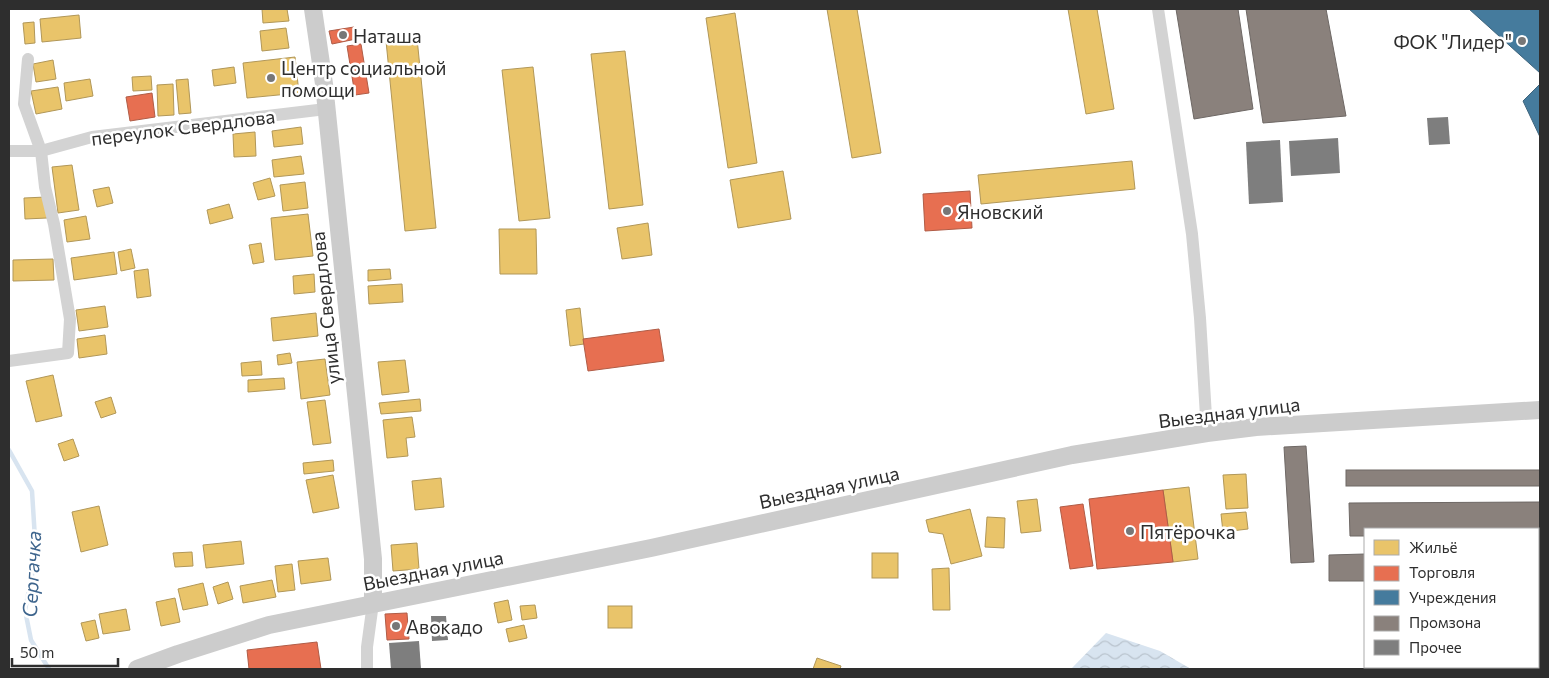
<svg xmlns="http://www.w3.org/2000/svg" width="1549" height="678" font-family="Commissioner,sans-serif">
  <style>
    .water { fill: url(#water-waves) }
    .homes { fill: #e9c46a; stroke: #b19758 }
    .shops { fill: #e76f51; stroke: #b05c46 }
    .public { fill: #457b9d; stroke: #3e647c }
    .industry { fill: #8a817c; stroke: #6e6865 }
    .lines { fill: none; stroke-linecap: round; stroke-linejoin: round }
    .stream { stroke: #d8e4f0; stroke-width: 4.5 }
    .building { fill: #7e7e7e }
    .street { stroke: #d3d3d3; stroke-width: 12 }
    .secondary { stroke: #ccc; stroke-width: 18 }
    .poi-dot { fill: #777; stroke: #fff; stroke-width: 2 }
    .labels { text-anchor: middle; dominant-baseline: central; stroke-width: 5; stroke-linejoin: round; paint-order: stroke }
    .poi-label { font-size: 19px; fill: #2e2e2e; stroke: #fff; text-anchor: start }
    .street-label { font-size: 19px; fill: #2e2e2e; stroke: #fff }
    .water-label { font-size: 20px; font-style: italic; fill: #3e658d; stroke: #fff }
  </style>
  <defs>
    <pattern id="water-waves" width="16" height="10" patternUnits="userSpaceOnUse" patternTransform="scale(1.25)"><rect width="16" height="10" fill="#d8e4f0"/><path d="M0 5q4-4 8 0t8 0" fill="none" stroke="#bac4ce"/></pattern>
  </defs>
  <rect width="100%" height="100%" fill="#fff"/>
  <path class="water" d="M1106 633 1160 651 1191 669H1071Z"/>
  <g class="homes">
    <path d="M262 9H287L289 21 263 23Z"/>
    <path d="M827 9H857L881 153 852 158Z"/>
    <path d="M1068 9H1097L1114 109 1086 114Z"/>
    <path d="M735 13 757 163 728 168 706 18Z"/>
    <path d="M79 15 81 38 42 42 40 19Z"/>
    <path d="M34 22 35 43 25 44 23 23Z"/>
    <path d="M286 28 289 48 262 51 260 31Z"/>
    <path d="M417 38 436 228 405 231 386 41Z"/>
    <path d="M625 51 643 205 609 209 591 54Z"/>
    <path d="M295 57 299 93 247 98 243 63Z"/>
    <path d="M53 60 56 79 36 82 33 64Z"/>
    <path d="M234 67 236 83 214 86 212 70Z"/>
    <path d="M533 67 550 218 519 221 502 70Z"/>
    <path d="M151 76 152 90 133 91 132 77Z"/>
    <path d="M90 79 93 96 66 101 64 83Z"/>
    <path d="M188 79 191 113 179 114 176 80Z"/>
    <path d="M173 84 174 115 158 116 157 85Z"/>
    <path d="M58 87 62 109 36 114 31 91Z"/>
    <path d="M301 127 303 144 274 147 272 131Z"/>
    <path d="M255 132 256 156 234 157 233 134Z"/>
    <path d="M301 156 304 174 274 177 272 160Z"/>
    <path d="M1132 161 1135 189 981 204 978 175Z"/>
    <path d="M72 165 79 210 58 213 52 167Z"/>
    <path d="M783 171 791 219 738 228 730 180Z"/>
    <path d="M270 178 275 196 258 200 253 183Z"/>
    <path d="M305 182 308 208 283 211 280 185Z"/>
    <path d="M109 187 113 203 97 207 93 190Z"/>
    <path d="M46 197 47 218 25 219 24 198Z"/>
    <path d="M229 204 233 218 210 224 207 210Z"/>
    <path d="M308 214 313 256 275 260 271 218Z"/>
    <path d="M86 216 90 239 67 242 64 220Z"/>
    <path d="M648 223 652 255 622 259 617 228Z"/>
    <path d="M499 229H536L537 274H500Z"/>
    <path d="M261 243 264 262 253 264 249 245Z"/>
    <path d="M131 249 135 268 121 271 118 252Z"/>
    <path d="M114 252 117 274 74 280 71 258Z"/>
    <path d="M53 259 54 280 13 281V260Z"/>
    <path d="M148 269 151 296 137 298 134 271Z"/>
    <path d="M390 269 391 279 368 281V270Z"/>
    <path d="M314 274 315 292 294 294 293 276Z"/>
    <path d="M402 284 403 302 369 304 368 286Z"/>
    <path d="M105 306 108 327 79 331 76 310Z"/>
    <path d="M580 308 584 344 570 346 566 310Z"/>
    <path d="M316 313 318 336 273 341 271 318Z"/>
    <path d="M105 335 107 354 79 358 77 339Z"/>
    <path d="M290 353 292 363 278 365 277 355Z"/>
    <path d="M325 359 330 395 301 399 297 362Z"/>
    <path d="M405 360 409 392 382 395 378 362Z"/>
    <path d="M261 361 262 375 242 376 241 363Z"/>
    <path d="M53 375 62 416 36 422 26 381Z"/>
    <path d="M284 378 285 389 248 392V380Z"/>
    <path d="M111 397 116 413 101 418 95 402Z"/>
    <path d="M420 399 421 411 381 414 379 403Z"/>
    <path d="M325 400 331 443 313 445 307 402Z"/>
    <path d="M412 417 415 437 406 438 408 456 387 458 383 420Z"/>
    <path d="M73 439 79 456 64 461 58 444Z"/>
    <path d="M333 460 334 471 304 474 303 463Z"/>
    <path d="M1246 474 1248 508 1226 509 1223 475Z"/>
    <path d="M333 475 339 508 313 513 306 480Z"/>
    <path d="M441 478 444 507 415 510 412 481Z"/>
    <path d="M1189 487 1198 559 1173 562 1163 490Z"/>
    <path d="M1037 499 1041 531 1021 533 1017 501Z"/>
    <path d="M99 506 108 545 81 552 72 512Z"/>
    <path d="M970 509 982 556 951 564 943 534 929 532 926 520Z"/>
    <path d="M1246 512 1248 529 1223 532 1221 514Z"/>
    <path d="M987 517 1005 518 1004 548 985 547Z"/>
    <path d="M241 541 244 564 206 568 203 545Z"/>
    <path d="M417 543 419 569 393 571 391 545Z"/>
    <path d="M192 552 193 566 175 567 173 553Z"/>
    <rect x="872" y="553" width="26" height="25"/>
    <path d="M328 558 331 580 301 584 298 561Z"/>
    <path d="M292 564 295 590 278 592 275 566Z"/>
    <path d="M949 568 950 610H933L932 569Z"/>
    <path d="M272 580 276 597 243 603 240 586Z"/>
    <path d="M228 582 233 599 218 604 213 587Z"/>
    <path d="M203 583 208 605 183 610 178 589Z"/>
    <path d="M175 598 180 622 161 626 156 602Z"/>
    <path d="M508 600 512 620 498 623 494 603Z"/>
    <path d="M535 605 537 618 522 620 520 606Z"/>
    <rect x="608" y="606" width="24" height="22"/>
    <path d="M126 609 130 630 103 634 99 614Z"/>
    <path d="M95 620 99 638 86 641 81 623Z"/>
    <path d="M524 625 527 638 509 642 506 629Z"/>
    <path d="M817 658 841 666 840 669H813Z"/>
  </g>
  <g class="shops">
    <path d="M354 27 356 39 332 44 329 31Z"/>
    <path d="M361 44 369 93 355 95 347 46Z"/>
    <path d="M152 93 155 117 130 121 126 97Z"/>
    <path d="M970 191 972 228 925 231 923 194Z"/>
    <path d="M659 329 664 361 588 371 583 339Z"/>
    <path d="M1163 490 1173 562 1097 569 1089 499Z"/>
    <path d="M1083 504 1093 566 1070 569 1060 507Z"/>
    <path d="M407 613 409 639 387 640 385 614Z"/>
    <path d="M317 642 321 669H249L247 650Z"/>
  </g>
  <g class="public">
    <path d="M1469 9H1540V73Z"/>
    <path d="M1540 84V137L1523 101Z"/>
  </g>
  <g class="industry">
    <path d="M1176 9H1238L1253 109 1194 119Z"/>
    <path d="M1246 9H1326L1346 116 1263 123Z"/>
    <path d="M1306 446 1314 562 1291 563 1284 447Z"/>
    <rect x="1346" y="470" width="194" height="16"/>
    <path d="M1540 502V535H1538V529H1365V536H1350L1349 503Z"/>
    <rect x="1538" y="552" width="2" height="27"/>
    <path d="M1365 554V581H1329V555Z"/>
  </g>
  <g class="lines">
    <path class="stream" d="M9 450 32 491 36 555 25 610 31 640 49 669"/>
  </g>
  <g class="building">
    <path d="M1448 117 1450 144 1429 145 1427 118Z"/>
    <path d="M1338 138 1340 173 1291 176 1289 141Z"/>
    <path d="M1280 140 1283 202 1249 204 1246 142Z"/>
    <path d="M431 616H446L448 640 432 641Z"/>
    <path d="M419 641 421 669H391L389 643Z"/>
  </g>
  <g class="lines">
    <g class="street">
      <path d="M1158 9 1192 234 1200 318 1207 433"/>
      <path d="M9 151H41L92 137 326 109"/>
      <path d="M9 361 68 353 70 319 54 224 45 187 41 151 24 104 28 59"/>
      <path d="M367 669V647L373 603"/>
    </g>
    <g class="secondary">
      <path d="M313 9 324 84 373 559V603"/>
      <path d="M137 669 178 654 269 625 651 548 1072 455 1207 433 1256 427 1540 410"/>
    </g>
  </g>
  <g class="poi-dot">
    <circle cx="343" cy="35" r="5"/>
    <circle cx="1522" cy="41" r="5"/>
    <circle cx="271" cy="78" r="5"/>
    <circle cx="947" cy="211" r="5"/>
    <circle cx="1130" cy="531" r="5"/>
    <circle cx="396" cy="626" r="5"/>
  </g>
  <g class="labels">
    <g class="poi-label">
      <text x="353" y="35">Наташа</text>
      <text x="1512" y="41" text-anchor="end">ФОК "Лидер"</text>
      <text x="281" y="67">Центр социальной<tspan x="281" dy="22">помощи</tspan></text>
      <text x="957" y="211">Яновский</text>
      <text x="1140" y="531">Пятёрочка</text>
      <text x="406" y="626">Авокадо</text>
    </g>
    <g class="street-label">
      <text transform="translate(183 127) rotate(-7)">переулок Свердлова</text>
      <text transform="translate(325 308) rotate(-96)">улица Свердлова</text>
      <text transform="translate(1229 412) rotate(-7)">Выездная улица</text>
      <text transform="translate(829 487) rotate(-12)">Выездная улица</text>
      <text transform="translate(433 570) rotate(-11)">Выездная улица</text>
    </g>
    <g class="water-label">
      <text transform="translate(31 574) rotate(-87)">Сергачка</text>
    </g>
  </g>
  <rect width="1549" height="678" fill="none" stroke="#2e2e2e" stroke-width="20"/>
  <rect x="1364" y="528" width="175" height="140" fill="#ffffff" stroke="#ababab"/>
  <rect x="1374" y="540" width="25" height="15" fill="#e9c46a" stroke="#ababab"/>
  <text x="1409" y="553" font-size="15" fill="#2e2e2e">Жильё</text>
  <rect x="1374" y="566" width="25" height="15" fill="#e76f51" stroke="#ababab"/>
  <text x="1409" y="578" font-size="15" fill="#2e2e2e">Торговля</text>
  <rect x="1374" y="590" width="25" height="15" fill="#457b9d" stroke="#ababab"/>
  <text x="1409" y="603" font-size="15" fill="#2e2e2e">Учреждения</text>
  <rect x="1374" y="616" width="25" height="15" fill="#8a817c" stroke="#ababab"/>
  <text x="1409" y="628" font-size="15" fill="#2e2e2e">Промзона</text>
  <rect x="1374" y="640" width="25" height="15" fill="#7e7e7e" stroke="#ababab"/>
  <text x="1409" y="653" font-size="15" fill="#2e2e2e">Прочее</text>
  <path d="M12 658v8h106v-8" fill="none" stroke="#2e2e2e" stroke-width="2.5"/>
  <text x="20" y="658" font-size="15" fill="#2e2e2e" stroke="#ffffff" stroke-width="4" paint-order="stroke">50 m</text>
</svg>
